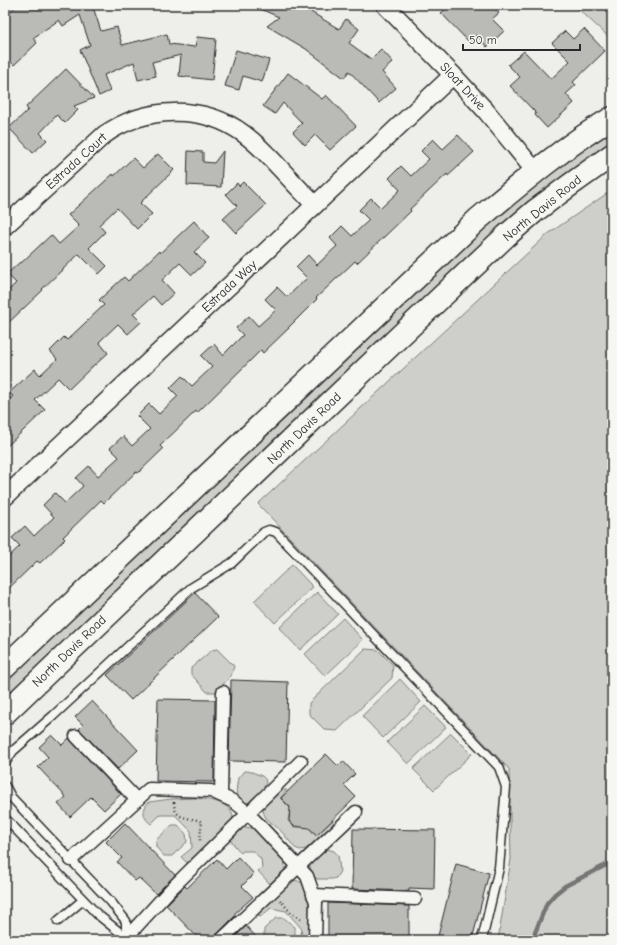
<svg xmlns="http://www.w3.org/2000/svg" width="617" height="945" font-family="'Comic Neue',sans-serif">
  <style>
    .green { fill: #cececa; stroke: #7c7c7a }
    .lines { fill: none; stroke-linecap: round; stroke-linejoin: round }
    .stream { stroke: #757573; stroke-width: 4.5 }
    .building { fill: #babab7; stroke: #2b2b2b }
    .service-casing { stroke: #2b2b2b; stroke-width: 11 }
    .pedestrian-casing { stroke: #2b2b2b; stroke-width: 15 }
    .minor-casing { stroke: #2b2b2b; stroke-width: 20 }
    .trunk-casing { stroke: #2b2b2b; stroke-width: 25 }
    .path { stroke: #2b2b2b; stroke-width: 2.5; stroke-dasharray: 1 3; stroke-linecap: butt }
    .service { stroke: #f6f6f2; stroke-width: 8 }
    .pedestrian { stroke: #f6f6f2; stroke-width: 12 }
    .minor { stroke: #f6f6f2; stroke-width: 17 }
    .trunk { stroke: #f6f6f2; stroke-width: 22 }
    .labels { text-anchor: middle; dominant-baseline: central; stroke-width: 3.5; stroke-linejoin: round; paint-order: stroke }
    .street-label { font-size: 13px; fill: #2b2b2b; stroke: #f6f6f2 }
  </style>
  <rect width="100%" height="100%" fill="#eeeeea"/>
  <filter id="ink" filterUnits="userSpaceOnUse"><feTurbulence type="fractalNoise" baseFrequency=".025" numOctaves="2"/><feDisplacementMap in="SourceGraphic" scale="8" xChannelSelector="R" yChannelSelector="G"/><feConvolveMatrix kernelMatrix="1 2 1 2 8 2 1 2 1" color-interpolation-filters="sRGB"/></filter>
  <g filter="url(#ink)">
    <g class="green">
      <path d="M574 5H612V40Z"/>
      <path d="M612 129V143L604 148 480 246 249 464 5 698V679L434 272 524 193Z"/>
      <path d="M612 190V940H498L511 859 509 769 258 504 548 234Z"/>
      <path d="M292 565 313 587 275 623 254 601Z"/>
      <path d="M317 592 338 614 300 650 279 628Z"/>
      <path d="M343 618 363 640 325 676 305 654Z"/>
      <path d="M217 649 234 666 231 676 216 692H207L191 674V668L212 650Z"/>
      <path d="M365 649 378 650 393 665 392 678 337 731 325 730 309 714V703Z"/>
      <path d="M400 679 421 702 383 738 362 716Z"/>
      <path d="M425 706 446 727 408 764 387 742Z"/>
      <path d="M451 733 472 754 434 790 413 769Z"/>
      <path d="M244 771C249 771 252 772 257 774 273 779 264 789 256 797 254 799 252 802 249 803 245 803 240 801 238 797 235 793 237 784 238 778Z"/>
      <path d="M282 790H287L280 798 292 810 289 814 288 821 294 827H303L306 825 316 836 333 820V825L306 849 300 850 295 848 281 831 266 818 264 814 263 811 265 806Z"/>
      <path d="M195 798C209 800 230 801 233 817L230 824 187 863 181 857 192 848 191 831 175 815H160L151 824C149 822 147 821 146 819 142 813 144 807 149 802L171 799Z"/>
      <path d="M172 825H178L186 834 187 842 172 856H164L156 847V840Z"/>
      <path d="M244 827 252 828 255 831 283 860 285 864 284 872 270 884 258 871 262 868 261 859 253 851H243L241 853 230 840Z"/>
      <path d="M327 849 334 851 338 855 340 871 336 878 332 879H317L310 873V862L323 851Z"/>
      <path d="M295 880C298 881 301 882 303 884 310 894 311 927 310 940H300L302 929 286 911 271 908 260 917 257 914 290 882Z"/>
      <path d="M276 918H284L295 927V935L290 940H266L264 937V929Z"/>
    </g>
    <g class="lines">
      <path class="stream" d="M532 940 547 903 555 894 565 886 612 862"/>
    </g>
    <g class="building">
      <path d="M17 5H95L93 7 101 31 117 27 122 45 167 34 169 44 195 47 197 37 216 39 212 80 179 76 181 55 152 62 156 76 138 80 134 62 104 75 110 91 99 96 80 50 90 45 80 15 63 26 59 20 33 38 37 43 14 65 5 56V16Z"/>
      <path d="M251 5H315L311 12 339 29 346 19 359 29 349 43 371 59 381 49 393 62 382 72 396 88 379 103 349 71 344 78 306 49 267 26 279 17Z"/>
      <path d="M450 5H491L499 13 492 19 504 31 487 47 476 35 469 42 441 13Z"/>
      <path d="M584 29 605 51 573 82 576 85 566 94 574 103 547 128 535 115 536 113 510 86 520 77 508 65 524 51 551 79 570 61 552 43 565 31 573 39Z"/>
      <path d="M236 50 269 60 262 82 243 76 239 90 225 86Z"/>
      <path d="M66 69 94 98 74 106 78 110 65 123 57 115 40 133 47 140 33 153 9 128 28 110 26 107Z"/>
      <path d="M288 73 322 99 326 95 356 126 330 150 315 135 305 145 293 132 302 123 283 103 275 114 263 106Z"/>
      <path d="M458 135 474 152 448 176 447 174 410 209 411 211 357 263 355 261 316 298 317 299 288 328H289L263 353 261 350 197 413 196 411 160 446 163 449 138 473 136 472 104 503 101 500 63 537 65 539 40 563 37 561 5 592V560L20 546 12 538 25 526 34 536 54 517 43 505 55 493 65 503 83 486 76 478 89 466 98 476 119 457 110 448 123 436 132 446 150 429 137 416 149 404 159 414 178 396 170 388 182 376 192 386 212 367 201 356 214 344 223 355 243 335 236 328 249 316 258 326 276 310 265 299 277 287 287 297 307 278 296 267 308 255 317 265 337 246 330 238 342 226 352 236 369 220 359 210 371 198 381 208 400 190 389 178 401 166 411 176 429 159 421 151 433 139 443 149Z"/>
      <path d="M188 151 203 152V162L214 163 223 151 221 187 187 185Z"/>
      <path d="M158 154 174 170 140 203 152 214 137 229 117 208 99 225 105 232 89 248 107 266 99 274 79 254 42 289 43 290 5 326V294L16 283 7 274 20 262 21 263 51 235 59 244 79 226 68 215 113 174 114 176 133 158 143 168Z"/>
      <path d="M243 182 266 205 236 233 223 219 237 206 226 194 237 183 239 186Z"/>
      <path d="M194 221 209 238 194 252 205 263 192 275 180 263 162 280 174 293 161 305 153 296 133 314 141 322 128 334 118 324 99 342 108 353 95 365V364L69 389 58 378 35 400 45 410 5 448V404L13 396 9 393 35 369 40 375 57 359 50 351 64 337 67 340 104 305 99 300 124 277 128 281 159 251 160 253Z"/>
      <path d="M195 593 218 617 131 700 107 675Z"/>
      <path d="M231 680 288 682 286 762 229 761Z"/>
      <path d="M158 699 215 700 214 782 156 781Z"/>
      <path d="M92 701 138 750 118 769 81 731 79 729 83 725 75 717Z"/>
      <path d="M52 735 62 745 69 738 71 741 121 794 104 810 91 797 70 817 58 804 66 797 38 767 48 757 39 747Z"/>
      <path d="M326 754 338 766 343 761 355 774 344 785 356 797 317 835 309 828 294 826 289 821 290 807 281 798Z"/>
      <path d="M125 823 175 875 156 894 139 878 135 881 117 862 122 858 106 842Z"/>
      <path d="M353 829 435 830 434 889 409 888V891L352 889Z"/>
      <path d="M238 857 254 874 242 886 253 897 234 914 236 915 216 935 214 940H200L166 905 185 886 187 888 217 859 226 869Z"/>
      <path d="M456 864 489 873 472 940H437Z"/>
      <path d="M328 903 409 906V940H328Z"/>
      <path d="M246 926 259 940H232Z"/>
    </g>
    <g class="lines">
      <defs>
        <g id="service">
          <path d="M5 763 13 751 53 716 191 588 232 563 264 532 269 530 276 532 499 767 506 787 499 868 482 940"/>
          <path d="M5 786 11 797 111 902 126 921V938L138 940"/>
          <path d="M5 818 97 914 128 939"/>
          <path d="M58 921 83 900"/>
        </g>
        <g id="pedestrian">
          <path d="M76 736 137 800"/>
          <path d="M221 795 223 692"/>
          <path d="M71 860 149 789 211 791 233 801 248 813 307 876 316 902 315 940"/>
          <path d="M313 895 415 899"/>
          <path d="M126 938 170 890 301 761"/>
          <path d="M221 940 356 812"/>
        </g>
        <g id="minor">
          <path d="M385 5 453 75 486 111 535 171"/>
          <path d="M5 226 104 135C145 106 203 104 244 134 256 143 267 154 277 165 290 179 302 192 315 205"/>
          <path d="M5 497 453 75"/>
          <path d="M123 940 126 938"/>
        </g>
        <g id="trunk">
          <path d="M5 667 477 220C520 184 563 147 612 118"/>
          <path d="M5 713 399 337 506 236 535 211 570 185 612 155"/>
        </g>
      </defs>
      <use href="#service" class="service-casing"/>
      <use href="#pedestrian" class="pedestrian-casing"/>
      <use href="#minor" class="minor-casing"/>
      <use href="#trunk" class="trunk-casing"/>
      <g class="path">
        <path d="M174 802C174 822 191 816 202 822L200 836V842"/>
        <path d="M280 900 292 914 303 920"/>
      </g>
      <use href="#service" class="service"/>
      <use href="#pedestrian" class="pedestrian"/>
      <use href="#minor" class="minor"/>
      <use href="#trunk" class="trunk"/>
    </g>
  </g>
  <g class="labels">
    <g class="street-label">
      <text transform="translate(463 86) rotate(47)">Sloat Drive</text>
      <text transform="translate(76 161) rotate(-42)">Estrada Court</text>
      <text transform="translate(542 208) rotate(-39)">North Davis Road</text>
      <text transform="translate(229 286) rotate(-43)">Estrada Way</text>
      <text transform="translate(304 428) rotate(-44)">North Davis Road</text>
      <text transform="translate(69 651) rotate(-44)">North Davis Road</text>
    </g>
  </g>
  <rect width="617" height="945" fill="none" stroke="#f6f6f2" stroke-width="20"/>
  <rect x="10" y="10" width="597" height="925" fill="none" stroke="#2b2b2b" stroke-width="1.5" filter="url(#ink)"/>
  <path d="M463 44v6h117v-6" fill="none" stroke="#2b2b2b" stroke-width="2"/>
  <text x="469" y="44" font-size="12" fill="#2b2b2b" stroke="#f6f6f2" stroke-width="3" paint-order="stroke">50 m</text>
</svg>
